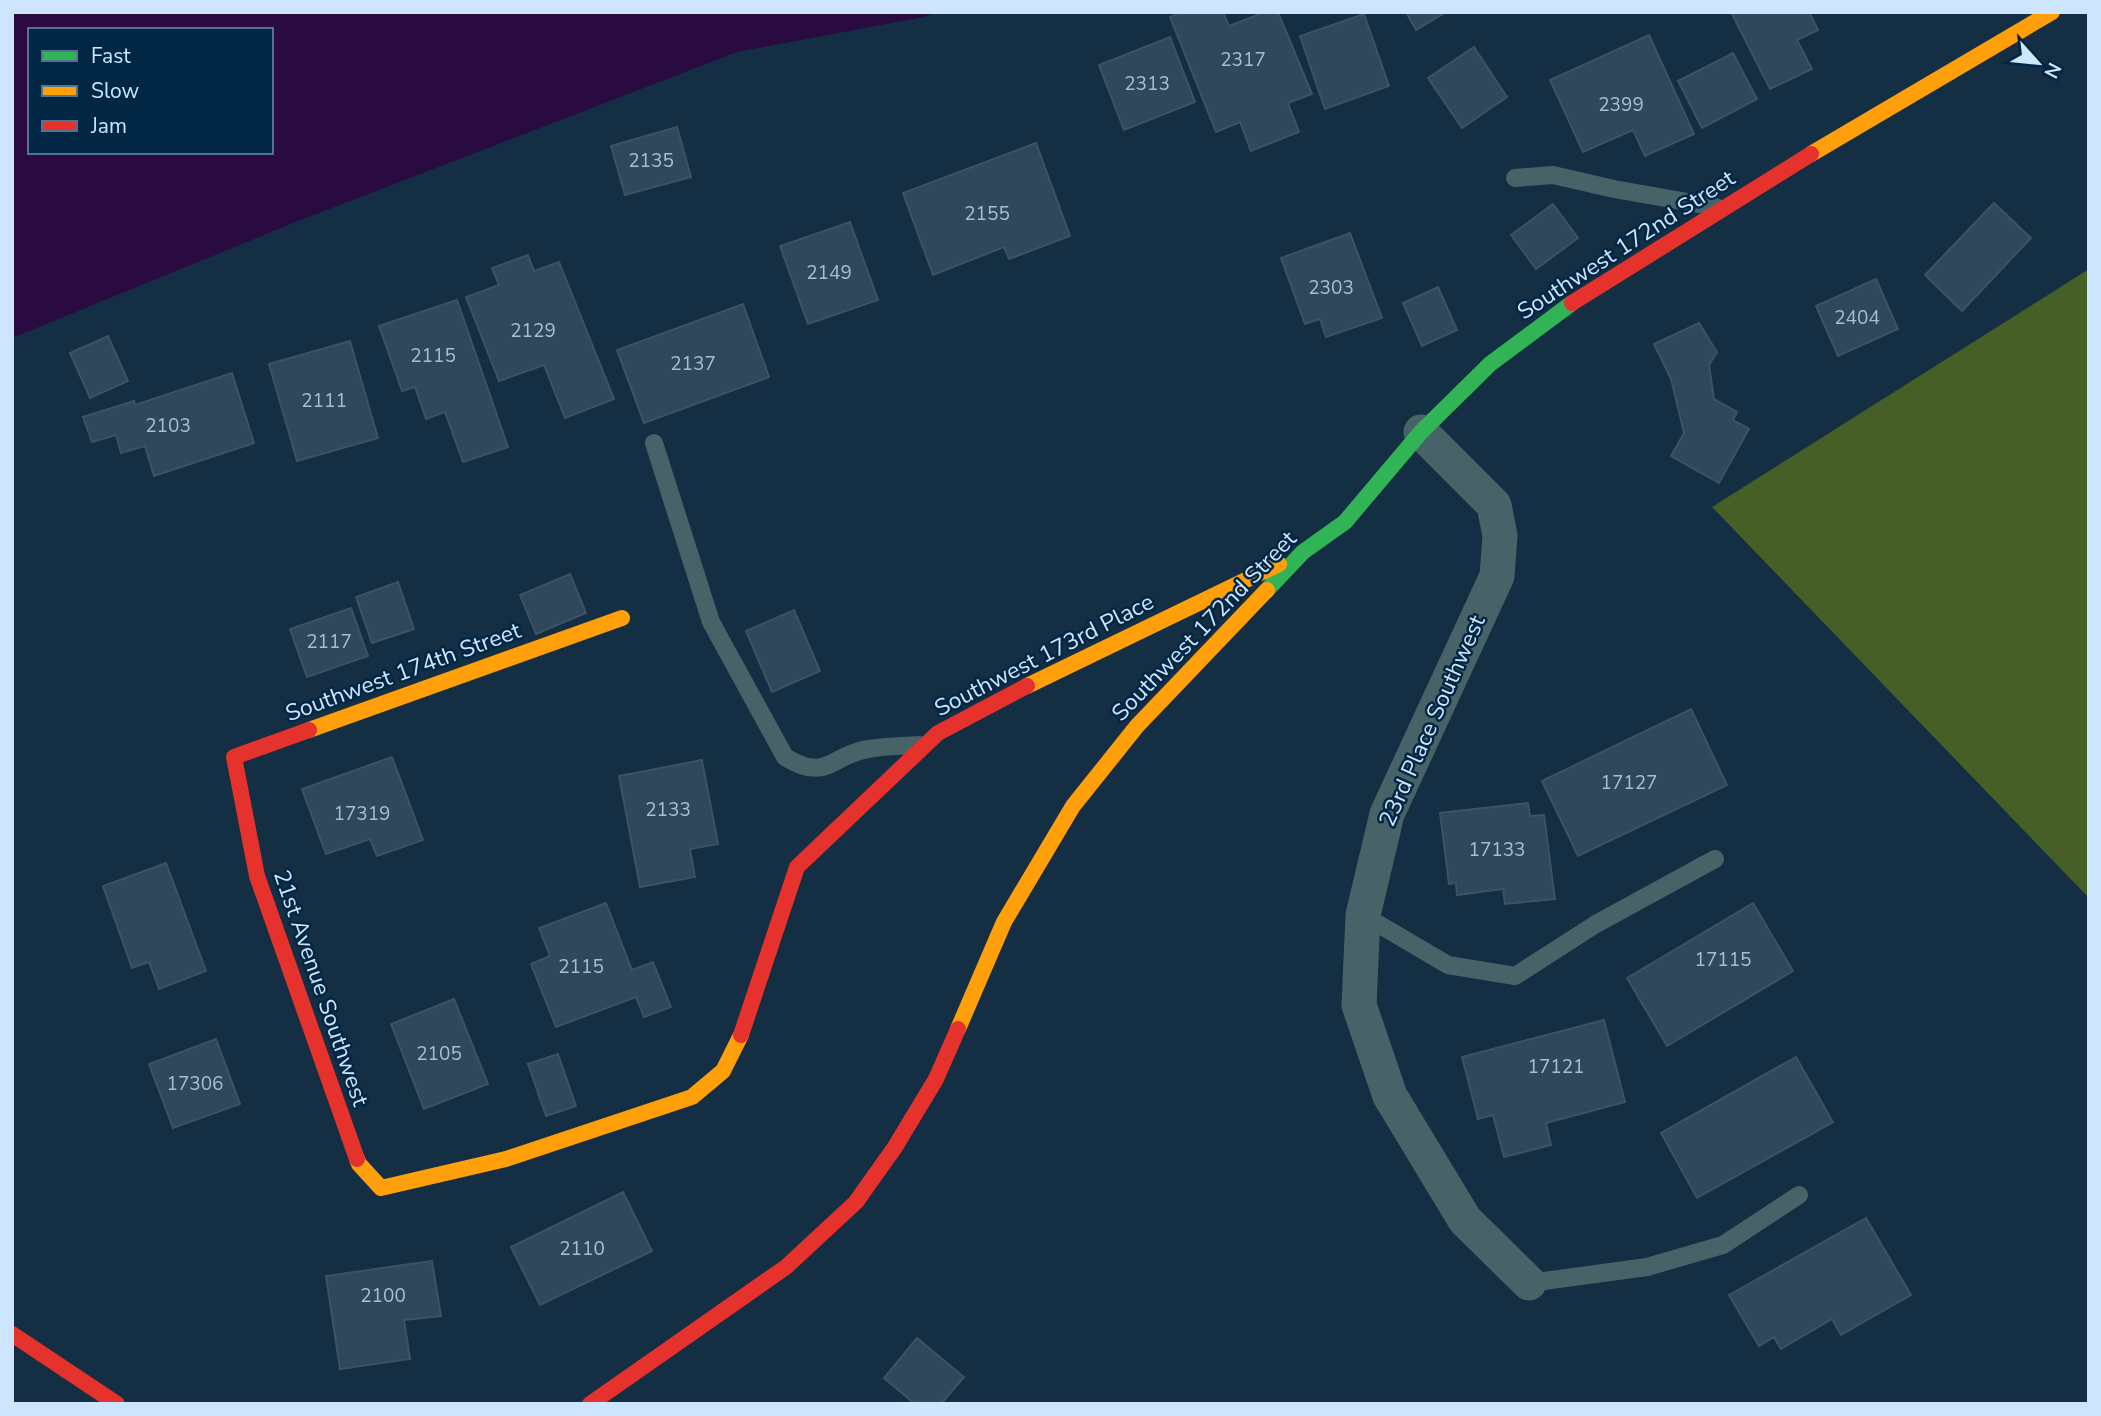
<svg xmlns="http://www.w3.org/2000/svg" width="2101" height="1416" font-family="'Nunito Sans',sans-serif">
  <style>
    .forest { fill: #455f27 }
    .water { fill: #290b41; fill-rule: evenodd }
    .building { fill: #30485c; stroke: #3e5264; stroke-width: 2 }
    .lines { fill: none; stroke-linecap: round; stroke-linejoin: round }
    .lane { stroke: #486367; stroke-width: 18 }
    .street { stroke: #486367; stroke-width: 35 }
    .fast { stroke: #30b455; stroke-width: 16 }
    .slow { stroke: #ff9f0a; stroke-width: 16 }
    .jam { stroke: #e5322d; stroke-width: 16 }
    .labels { text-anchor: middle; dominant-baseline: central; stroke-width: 5; stroke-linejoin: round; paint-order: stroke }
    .number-label { font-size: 19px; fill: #a6bed6 }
    .street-label { font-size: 23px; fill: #cde6fe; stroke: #022744 }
  </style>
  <rect width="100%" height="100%" fill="#142e43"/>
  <path class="forest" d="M2089 269V898L1712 507Z"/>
  <path class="water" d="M12 12H936L924 17 737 52 298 221 12 338ZM30 30H271V152H30Z"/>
  <g class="building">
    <path d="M1182 12H1223L1229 26 1265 12H1278L1312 94 1288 103 1299 132 1251 151 1240 122 1216 132 1170 17Z"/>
    <path d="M1406 12H1446L1416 30Z"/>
    <path d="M1731 12H1809L1818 30 1797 40 1812 69 1770 89Z"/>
    <path d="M1364 14 1389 86 1325 109 1300 36Z"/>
    <path d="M1649 35 1694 134 1645 156 1633 130 1583 152 1550 80Z"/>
    <path d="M1170 37 1195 102 1124 130 1099 65Z"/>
    <path d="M1474 47 1507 97 1462 128 1428 78Z"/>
    <path d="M1733 53 1757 99 1702 128 1678 81Z"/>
    <path d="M677 127 691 177 625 195 611 146Z"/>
    <path d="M1036 143 1070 236 1009 259 1004 247 933 275 903 193Z"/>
    <path d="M1994 203 2031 238 1962 311 1925 275Z"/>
    <path d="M1553 204 1578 238 1536 269 1511 235Z"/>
    <path d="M850 222 878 300 808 324 780 246Z"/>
    <path d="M1350 233 1382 318 1326 337 1320 319 1305 324 1281 258Z"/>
    <path d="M528 255 534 271 559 262 614 399 565 418 544 365 499 381 466 297 499 285 492 268Z"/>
    <path d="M1876 279 1898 329 1838 356 1816 306Z"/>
    <path d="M1438 287 1457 330 1422 346 1403 303Z"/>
    <path d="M457 300 508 447 463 462 445 412 426 419 415 387 402 391 379 326Z"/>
    <path d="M743 304 769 377 644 423 617 350Z"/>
    <path d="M1699 323 1717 352 1709 365 1714 399 1737 412 1733 420 1749 429 1719 483 1671 456 1684 433 1671 379 1654 344Z"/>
    <path d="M108 336 128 381 90 398 70 353Z"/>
    <path d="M350 341 378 438 297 461 269 364Z"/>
    <path d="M232 373 254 443 154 476 145 446 121 453 116 435 92 442 83 417 134 401 135 405Z"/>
    <path d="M570 574 586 613 536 634 520 595Z"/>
    <path d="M398 582 414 629 372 643 356 597Z"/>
    <path d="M351 608 368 656 307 677 290 629Z"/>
    <path d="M794 610 820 671 772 692 746 631Z"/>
    <path d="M1691 709 1727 785 1578 856 1542 781Z"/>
    <path d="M392 757 423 840 377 856 370 839 326 854 302 789Z"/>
    <path d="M702 760 718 844 690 849 695 877 640 887 619 776Z"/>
    <path d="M1528 803 1530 816 1544 815 1555 899 1505 904 1503 889 1457 895 1456 883 1449 884 1440 813Z"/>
    <path d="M166 863 206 971 159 989 149 962 132 968 103 886Z"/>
    <path d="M606 903 632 970 653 962 671 1007 644 1017 636 997 556 1027 531 964 550 956 539 928Z"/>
    <path d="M1753 903 1793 971 1667 1046 1627 978Z"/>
    <path d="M454 999 488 1084 424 1109 391 1024Z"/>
    <path d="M1604 1020 1625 1102 1546 1123 1551 1145 1504 1157 1493 1115 1478 1119 1462 1057Z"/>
    <path d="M216 1039 240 1104 173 1128 149 1064Z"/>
    <path d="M558 1054 576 1106 546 1116 528 1064Z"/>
    <path d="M1796 1057 1833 1122 1697 1198 1661 1133Z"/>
    <path d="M623 1192 652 1251 540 1305 511 1247Z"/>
    <path d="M1866 1218 1911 1295 1841 1335 1832 1319 1781 1349 1774 1337 1759 1346 1729 1295Z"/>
    <path d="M432 1261 441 1316 404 1320 410 1359 340 1369 326 1276Z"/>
    <path d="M917 1338 964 1377 941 1404H915L884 1378Z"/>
  </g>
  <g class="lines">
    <g class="lane">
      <path d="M1515 178 1553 175 1614 189 1716 207"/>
      <path d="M654 443 711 622 785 757C827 783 831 755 868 749 885 746 902 746 919 745"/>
      <path d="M1363 915 1448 965 1515 976 1596 924 1715 859"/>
      <path d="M1529 1283 1647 1267 1723 1245 1799 1195"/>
    </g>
    <path class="street" d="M1421 432 1494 505 1500 536 1497 576 1387 814 1363 915 1359 1005 1390 1096 1465 1220 1529 1283"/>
    <path class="fast" d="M1267 590 1303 552 1345 522 1421 432 1490 364 1572 303"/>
    <g class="slow">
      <path d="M1811 154 2052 12"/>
      <path d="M1027 686 1279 564"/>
      <path d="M309 730 622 618"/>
      <path d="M958 1029 1004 922 1073 806 1137 726 1267 590"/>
      <path d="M357 1159 359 1164 381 1188 506 1159 692 1097 723 1071 741 1035"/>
    </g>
    <g class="jam">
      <path d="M1572 303 1811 154"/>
      <path d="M309 730 234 757 257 876 357 1159"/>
      <path d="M741 1035 797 867 938 733 1027 686"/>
      <path d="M12 1334 117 1404"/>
      <path d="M590 1404 786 1267 856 1202 895 1147 936 1079 958 1029"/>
    </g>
  </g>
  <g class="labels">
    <g class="number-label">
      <text x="1243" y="60">2317</text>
      <text x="1147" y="84">2313</text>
      <text x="1621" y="105">2399</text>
      <text x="651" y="161">2135</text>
      <text x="987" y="214">2155</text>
      <text x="829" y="273">2149</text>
      <text x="1331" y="288">2303</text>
      <text x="1857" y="318">2404</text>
      <text x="533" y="331">2129</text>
      <text x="433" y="356">2115</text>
      <text x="693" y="364">2137</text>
      <text x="324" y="401">2111</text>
      <text x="168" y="426">2103</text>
      <text x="329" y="642">2117</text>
      <text x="1629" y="783">17127</text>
      <text x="668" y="810">2133</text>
      <text x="362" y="814">17319</text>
      <text x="1497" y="850">17133</text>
      <text x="1723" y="960">17115</text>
      <text x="581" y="967">2115</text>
      <text x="439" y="1054">2105</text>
      <text x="1556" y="1067">17121</text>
      <text x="195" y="1084">17306</text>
      <text x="582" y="1249">2110</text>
      <text x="383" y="1296">2100</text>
    </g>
    <g class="street-label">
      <text transform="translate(1626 245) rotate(-33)">Southwest 172nd Street</text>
      <text transform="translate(1204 626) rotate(-46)">Southwest 172nd Street</text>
      <text transform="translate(1044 655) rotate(-27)">Southwest 173rd Place</text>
      <text transform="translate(403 672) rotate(-20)">Southwest 174th Street</text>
      <text transform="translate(1432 721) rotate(-66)">23rd Place Southwest</text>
      <text transform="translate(321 988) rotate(71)">21st Avenue Southwest</text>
    </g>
  </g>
  <rect width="2101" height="1416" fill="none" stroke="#cde6fe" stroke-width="28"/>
  <rect x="28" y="28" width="245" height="126" fill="#022744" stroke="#53738e" stroke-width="2"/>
  <rect x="42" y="51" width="35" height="10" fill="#30b455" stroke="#53738e" stroke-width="2"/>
  <text x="91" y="63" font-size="21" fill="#cde6fe">Fast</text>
  <rect x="42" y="86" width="35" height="10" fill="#ff9f0a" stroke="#53738e" stroke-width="2"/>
  <text x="91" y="98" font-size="21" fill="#cde6fe">Slow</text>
  <rect x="42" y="121" width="35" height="10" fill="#e5322d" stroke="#53738e" stroke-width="2"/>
  <text x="91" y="133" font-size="21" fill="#cde6fe">Jam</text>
  <g transform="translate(2038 63) rotate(117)" stroke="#022744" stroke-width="5" paint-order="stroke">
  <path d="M0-5L12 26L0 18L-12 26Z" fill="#cde6fe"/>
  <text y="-10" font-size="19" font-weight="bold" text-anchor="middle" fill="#cde6fe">N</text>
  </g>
</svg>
